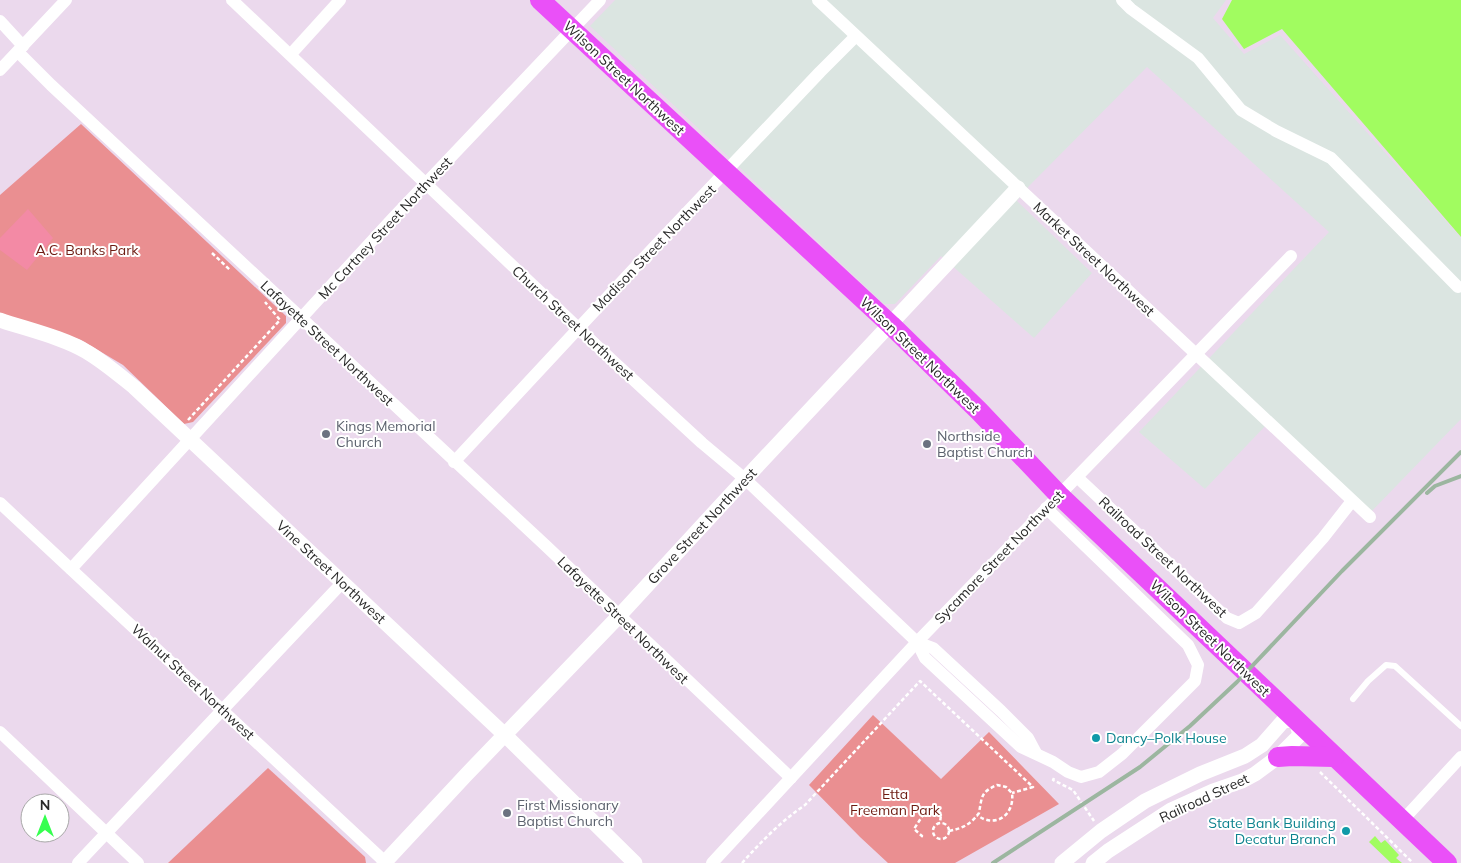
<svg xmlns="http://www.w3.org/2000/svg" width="1461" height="863" font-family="Mulish,sans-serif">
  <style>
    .industrial { fill: #dbe5e1 }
    .green { fill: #ea8f91 }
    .pitch { fill: #f38aa5 }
    .water { fill: #a1fc60 }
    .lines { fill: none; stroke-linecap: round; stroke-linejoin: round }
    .path { stroke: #fff; stroke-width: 2.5; stroke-dasharray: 4 2.5; stroke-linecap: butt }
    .service { stroke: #fff; stroke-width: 6 }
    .minor { stroke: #fff; stroke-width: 12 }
    .tertiary { stroke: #fff; stroke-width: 15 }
    .trunk { stroke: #ea50f8; stroke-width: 20 }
    .rail { stroke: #9cb6a0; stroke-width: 4 }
    .worship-dot { fill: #6b7280; stroke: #fff; stroke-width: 2 }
    .culture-dot { fill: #0f9aa8; stroke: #fff; stroke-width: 2 }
    .labels { text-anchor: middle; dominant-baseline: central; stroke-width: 4; stroke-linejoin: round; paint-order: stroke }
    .street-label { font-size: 14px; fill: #292929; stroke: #fff }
    .park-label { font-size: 14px; fill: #6e1c12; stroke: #fff }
    .worship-label { font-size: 14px; fill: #5b616d; stroke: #fff; text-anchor: start }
    .culture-label { font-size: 14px; fill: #0d838f; stroke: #fff; text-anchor: start }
  </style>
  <rect width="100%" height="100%" fill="#ebd9ed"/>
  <path class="industrial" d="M615 0H1226L1213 18 1244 54 1280 35 1461 238V419L1369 514 1271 420 1205 489 1139 432 1329 232 1147 67 1029 186 1017 201 1092 273 1034 338 941 256 895 304H884L590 26Z"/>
  <g class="green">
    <path d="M81 124 286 316V323L193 422 184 424 123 365 81 340 0 313V195Z"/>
    <path d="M873 715 941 779 989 732 1059 804 955 863H888L860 837 809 785Z"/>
    <path d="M268 768 365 857 366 863H168Z"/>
  </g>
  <path class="pitch" d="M28 209 53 238 27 270 0 250V238Z"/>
  <g class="water">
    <path d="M1232 0H1461V237L1282 29 1244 49 1222 19Z"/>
    <path d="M1375 836 1381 843 1385 840 1399 855 1396 858 1402 863H1391L1369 842Z"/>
  </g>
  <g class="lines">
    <g class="path">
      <path d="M212 253 230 270"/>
      <path d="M188 420 280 320 265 302"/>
      <path d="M1320 772 1413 863"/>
      <path d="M1054 778 1053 780 1073 790 1094 821"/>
      <path d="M919 803 917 807 923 815 914 829 922 836 920 838"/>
      <path d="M923 815 935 807 941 814 940 823"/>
      <circle cx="941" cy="831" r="8"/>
      <path d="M949 831C963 828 970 825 979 813 982 796 981 792 997 785L1006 787 1012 793C1015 815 995 829 977 815"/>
      <path d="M742 863C761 842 781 821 805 805L920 681 1033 787 1012 793"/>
    </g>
    <path class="service" d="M1353 699 1368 681 1386 665 1395 666 1461 726"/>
    <g class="minor">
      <path d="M232 0 613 361 702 443 745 479 917 642 925 658 1021 747 1053 762 1068 772 1081 777 1099 772 1122 754 1195 681 1198 665 1188 645 1046 508"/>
      <path d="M818 0 1370 517"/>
      <path d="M1122 0 1131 9 1198 58 1241 110 1276 131 1331 158 1458 287"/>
      <path d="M0 21 23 46"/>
      <path d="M18 52 51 85 545 545 791 778"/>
      <path d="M291 54 340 0"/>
      <path d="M0 70 66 0"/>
      <path d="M454 462 655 246 820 72 856 36"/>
      <path d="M1077 477 1227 618 1239 623 1256 613 1323 538 1352 501"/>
      <path d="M0 503 385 862"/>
      <path d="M71 569 393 218 600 0"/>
      <path d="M917 642 933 648 1001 711 1028 738 1036 753"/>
      <path d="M0 732 138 863"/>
      <path d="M1402 821 1461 757"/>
      <path d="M78 863 342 583"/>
      <path d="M712 863 917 642 1291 256"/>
    </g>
    <g class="tertiary">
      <path d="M0 320C26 329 65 338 87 352 104 362 119 375 134 387L505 735 635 863"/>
      <path d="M384 863 466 775 619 616 745 479 1018 188"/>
      <path d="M1062 863 1101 831 1145 801 1200 774 1245 756 1262 745 1284 720 1296 721 1300 735 1278 757 1255 774 1242 781 1213 791 1171 810 1108 851 1093 863"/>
    </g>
    <g class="trunk">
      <path d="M540 0 891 325 979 411 1059 495 1447 863"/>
      <path d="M1278 757 1292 756 1334 757"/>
    </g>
    <g class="rail">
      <path d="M1427 493 1435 486 1461 476"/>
      <path d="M993 863 1140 767 1190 726 1237 682 1342 571 1461 452"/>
    </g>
  </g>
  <g class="worship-dot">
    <circle cx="326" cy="434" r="5"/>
    <circle cx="927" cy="444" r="5"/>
    <circle cx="507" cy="813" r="5"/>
  </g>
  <g class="culture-dot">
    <circle cx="1096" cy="738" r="5"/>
    <circle cx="1346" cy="831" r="5"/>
  </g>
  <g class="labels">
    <g class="street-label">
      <text transform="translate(624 78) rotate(43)">Wilson Street Northwest</text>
      <text transform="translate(385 228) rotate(-47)">Mc Cartney Street Northwest</text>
      <text transform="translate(654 248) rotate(-46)">Madison Street Northwest</text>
      <text transform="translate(1094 259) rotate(43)">Market Street Northwest</text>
      <text transform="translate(573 323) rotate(43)">Church Street Northwest</text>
      <text transform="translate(327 343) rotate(43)">Lafayette Street Northwest</text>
      <text transform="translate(920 355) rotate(44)">Wilson Street Northwest</text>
      <text transform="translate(702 526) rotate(-47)">Grove Street Northwest</text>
      <text transform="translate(999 557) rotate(-46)">Sycamore Street Northwest</text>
      <text transform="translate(1163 557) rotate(43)">Railroad Street Northwest</text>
      <text transform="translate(331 572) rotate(43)">Vine Street Northwest</text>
      <text transform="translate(623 620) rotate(44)">Lafayette Street Northwest</text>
      <text transform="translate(1210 638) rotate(44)">Wilson Street Northwest</text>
      <text transform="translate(193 682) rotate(43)">Walnut Street Northwest</text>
      <text transform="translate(1204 798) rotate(-25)">Railroad Street</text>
    </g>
    <g class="park-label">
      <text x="87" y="250">A.C. Banks Park</text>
      <text x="895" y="794">Etta<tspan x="895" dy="16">Freeman Park</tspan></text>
    </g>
    <g class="worship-label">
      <text x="336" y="426">Kings Memorial<tspan x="336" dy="16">Church</tspan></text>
      <text x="937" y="436">Northside<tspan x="937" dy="16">Baptist Church</tspan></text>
      <text x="517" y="805">First Missionary<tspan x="517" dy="16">Baptist Church</tspan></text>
    </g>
    <g class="culture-label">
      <text x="1106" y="738">Dancy–Polk House</text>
      <text x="1336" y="823" text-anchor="end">State Bank Building<tspan x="1336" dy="16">Decatur Branch</tspan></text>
    </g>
  </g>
  <g transform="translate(45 818)"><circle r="24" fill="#ffffff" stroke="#a9a9a9"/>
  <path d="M0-4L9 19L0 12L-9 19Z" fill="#35ff4f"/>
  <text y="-8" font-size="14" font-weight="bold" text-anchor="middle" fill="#292929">N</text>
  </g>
</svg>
